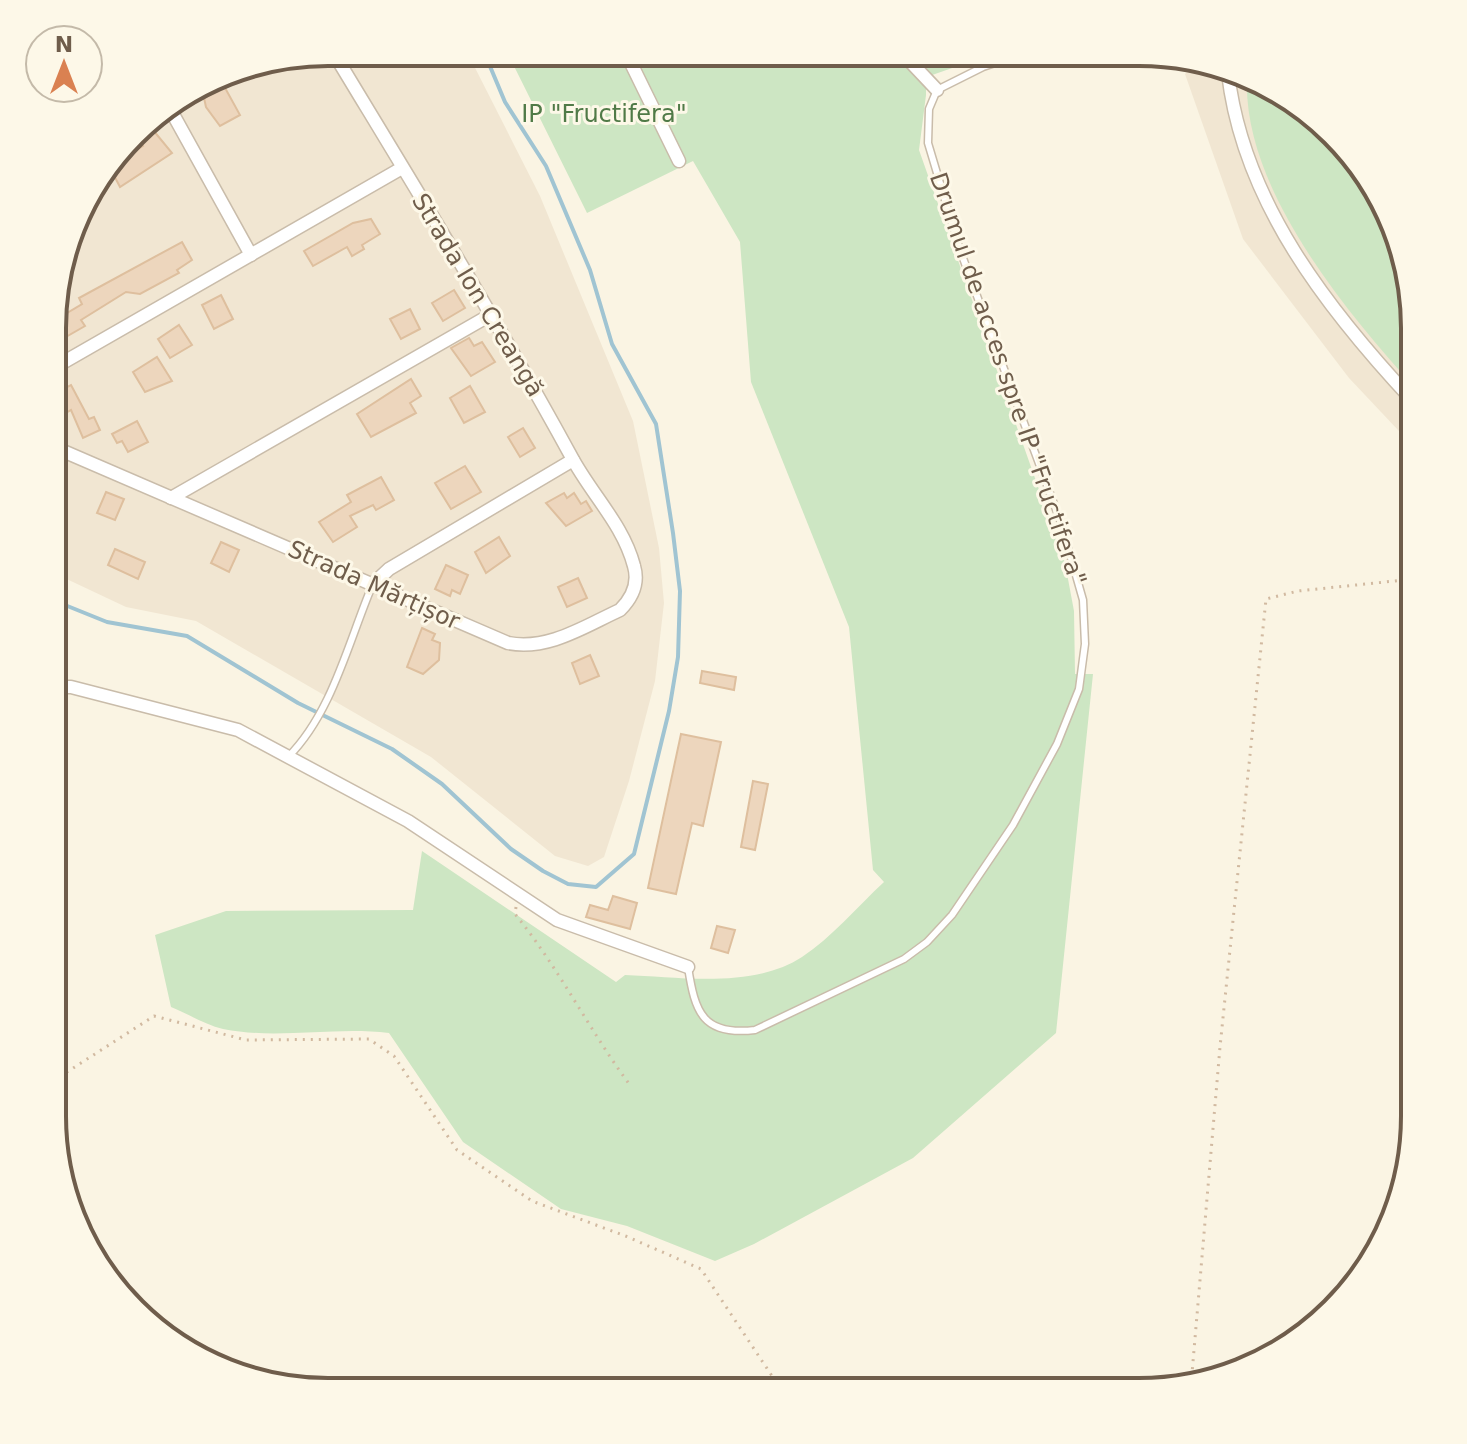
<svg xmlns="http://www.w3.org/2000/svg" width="1467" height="1444" font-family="'DejaVu Sans',sans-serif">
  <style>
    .residential { fill: #f1e6d2 }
    .green { fill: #cde6c3 }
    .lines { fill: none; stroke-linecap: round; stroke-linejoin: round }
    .stream { stroke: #a0c4d2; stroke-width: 4 }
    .building { fill: #edd6bd; stroke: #debf9e; stroke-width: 2 }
    .service-casing { stroke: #c9bcaa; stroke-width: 9 }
    .minor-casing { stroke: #c9bcaa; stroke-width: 15 }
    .path { stroke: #d1b9a0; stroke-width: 3; stroke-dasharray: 2 6; stroke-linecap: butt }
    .service { stroke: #fff; stroke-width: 6 }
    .minor { stroke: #fff; stroke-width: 12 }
    .labels { text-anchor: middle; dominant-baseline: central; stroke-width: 6; stroke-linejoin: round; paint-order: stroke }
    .park-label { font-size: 24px; fill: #507a47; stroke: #fdf8e8 }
    .street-label { font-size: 24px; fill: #6f5d4b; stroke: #fdf8e8 }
    .rim { fill: none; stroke: #6f5d4b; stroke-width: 4 }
  </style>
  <rect width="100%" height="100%" fill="#faf4e3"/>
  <g class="residential">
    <path d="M328 52H467L540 196 633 421 659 548 664 603 655 681 629 781 604 857 588 866 555 856 431 757 196 621 126 607 56 574 57 275 89 190 147 120 239 67Z"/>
    <path d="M1198 62 1277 89 1358 161 1400 239 1414 311V447L1349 378 1243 239 1185 74Z"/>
  </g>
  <g class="green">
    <path d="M507 52 992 54 918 80 926 86V95L919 150 1065 563 1074 611 1075 674H1093L1056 1033 913 1158 754 1244 715 1261 627 1226 561 1209 463 1142 389 1033C334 1026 278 1040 223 1029 206 1025 188 1014 171 1007L155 935 226 911 413 910 422 851 616 982 625 975C680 977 753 989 802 957 831 938 858 906 884 882L873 870 849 627 751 382 740 242 693 161 587 213Z"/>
    <path d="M1247 79 1277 89 1358 161 1400 239 1414 311V387C1344 309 1243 188 1247 79Z"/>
  </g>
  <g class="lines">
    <path class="stream" d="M55 601 107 622 187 636 298 703 392 749 442 784 511 849 543 871 568 884 596 887 634 854 669 711 678 657 680 591 673 533 656 424 612 344 590 270 546 166 505 102 484 52"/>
  </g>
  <g class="building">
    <path d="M224 86 240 115 220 126 206 107 204 98Z"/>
    <path d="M153 130 172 153 120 187 109 166 143 146 139 139Z"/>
    <path d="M371 219 380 234 362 245 364 249 352 256 347 247 313 266 304 251 353 223Z"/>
    <path d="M182 242 192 260 177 270 179 273 140 294 126 292 81 320 85 326 57 342V319L82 304 79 298Z"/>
    <path d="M454 290 465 308 443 321 432 303Z"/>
    <path d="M221 295 233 319 214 329 202 305Z"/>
    <path d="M410 309 420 329 401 339 390 319Z"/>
    <path d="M179 325 192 345 170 358 158 339Z"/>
    <path d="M469 338 474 346 482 342 495 362 471 376 451 348Z"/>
    <path d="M157 357 172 381 145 392 133 372Z"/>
    <path d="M411 379 421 396 410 403 416 413 371 437 357 414Z"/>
    <path d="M71 385 89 419 94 417 100 430 83 438 71 410 64 414 57 401V392Z"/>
    <path d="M470 386 485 412 464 423 450 398Z"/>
    <path d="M137 421 148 442 128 452 122 441 117 443 112 434Z"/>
    <path d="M523 428 535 448 520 457 508 437Z"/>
    <path d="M465 466 481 492 451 509 435 483Z"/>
    <path d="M381 477 394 500 376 510 373 505 350 516 357 527 333 542 319 522 351 502 347 495Z"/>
    <path d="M106 492 124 499 115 520 97 513Z"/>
    <path d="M564 493 567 498 574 493 581 504 586 501 592 511 566 526 546 503Z"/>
    <path d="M499 537 510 556 486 573 475 552Z"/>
    <path d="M221 542 239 550 229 572 211 563Z"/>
    <path d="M115 549 145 562 138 579 108 565Z"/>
    <path d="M446 565 468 575 460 594 452 590 450 596 435 589Z"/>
    <path d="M578 578 587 598 567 607 558 587Z"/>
    <path d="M422 628 435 634 432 640 440 643 439 660 423 674 407 667Z"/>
    <path d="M590 655 599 676 580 684 572 663Z"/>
    <path d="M702 671 736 677 734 690 700 683Z"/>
    <path d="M681 734 721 742 703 826 692 823 676 894 648 888Z"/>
    <path d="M753 781 768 784 755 850 741 847Z"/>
    <path d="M613 896 637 903 630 929 586 917 590 905 608 910Z"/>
    <path d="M717 926 735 930 728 953 711 948Z"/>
  </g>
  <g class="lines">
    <defs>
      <g id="service">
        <path d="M288 757C332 713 348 643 372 586"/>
        <path d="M688 967C695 1013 703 1036 755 1030L904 959 927 942 952 915 1013 825 1057 744 1079 689 1085 644 1083 600 1061 523 960 250 928 143 929 109 937 90 983 67 1022 54"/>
      </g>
      <g id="minor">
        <path d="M626 53 679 161"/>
        <path d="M903 54 937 90"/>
        <path d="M1228 73C1243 202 1328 310 1414 402"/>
        <path d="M169 107 251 255"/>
        <path d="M57 366 402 168"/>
        <path d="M56 448 508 643C548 651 585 626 620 610 632 598 639 583 634 566 623 524 591 494 571 456 496 319 414 186 333 52"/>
        <path d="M171 498 492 314"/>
        <path d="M374 583 389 569 573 460"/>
        <path d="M55 687H71L238 730 408 821 557 920 688 967"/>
      </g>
    </defs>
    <use href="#service" class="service-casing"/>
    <use href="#minor" class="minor-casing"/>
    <g class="path">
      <path d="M516 907 515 914C559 968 589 1030 630 1085"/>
      <path d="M53 1081 154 1016 246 1040 369 1039 394 1056 457 1150 532 1201 628 1237 701 1269 782 1391"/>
      <path d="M1191 1385 1220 1047 1266 599 1298 591 1414 579"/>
      <path d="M1172 1388 1192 1377"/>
    </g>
    <use href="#service" class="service"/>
    <use href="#minor" class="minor"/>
  </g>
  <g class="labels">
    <g class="park-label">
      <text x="604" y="114">IP "Fructifera"</text>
    </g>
    <g class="street-label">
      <text transform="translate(478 295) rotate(59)">Strada Ion Creangă</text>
      <text transform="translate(1008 379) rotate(71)">Drumul de acces spre IP "Fructifera"</text>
      <text transform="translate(374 585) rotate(24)">Strada Mărțișor</text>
    </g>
  </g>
  <path d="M0 0H1467V1444H0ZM328 66H1139A262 262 0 0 1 1401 328V1116A262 262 0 0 1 1139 1378H328A262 262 0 0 1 66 1116V328A262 262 0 0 1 328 66Z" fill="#fdf8e8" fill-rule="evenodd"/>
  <path class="rim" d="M328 66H1139A262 262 0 0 1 1401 328V1116A262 262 0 0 1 1139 1378H328A262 262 0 0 1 66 1116V328A262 262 0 0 1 328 66Z"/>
  <g transform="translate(64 64)"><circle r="38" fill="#fdf8e8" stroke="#c4baa9" stroke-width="2"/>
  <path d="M0-6L14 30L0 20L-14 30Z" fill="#da8151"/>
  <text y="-12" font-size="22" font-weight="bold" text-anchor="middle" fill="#6f5d4b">N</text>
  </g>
</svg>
